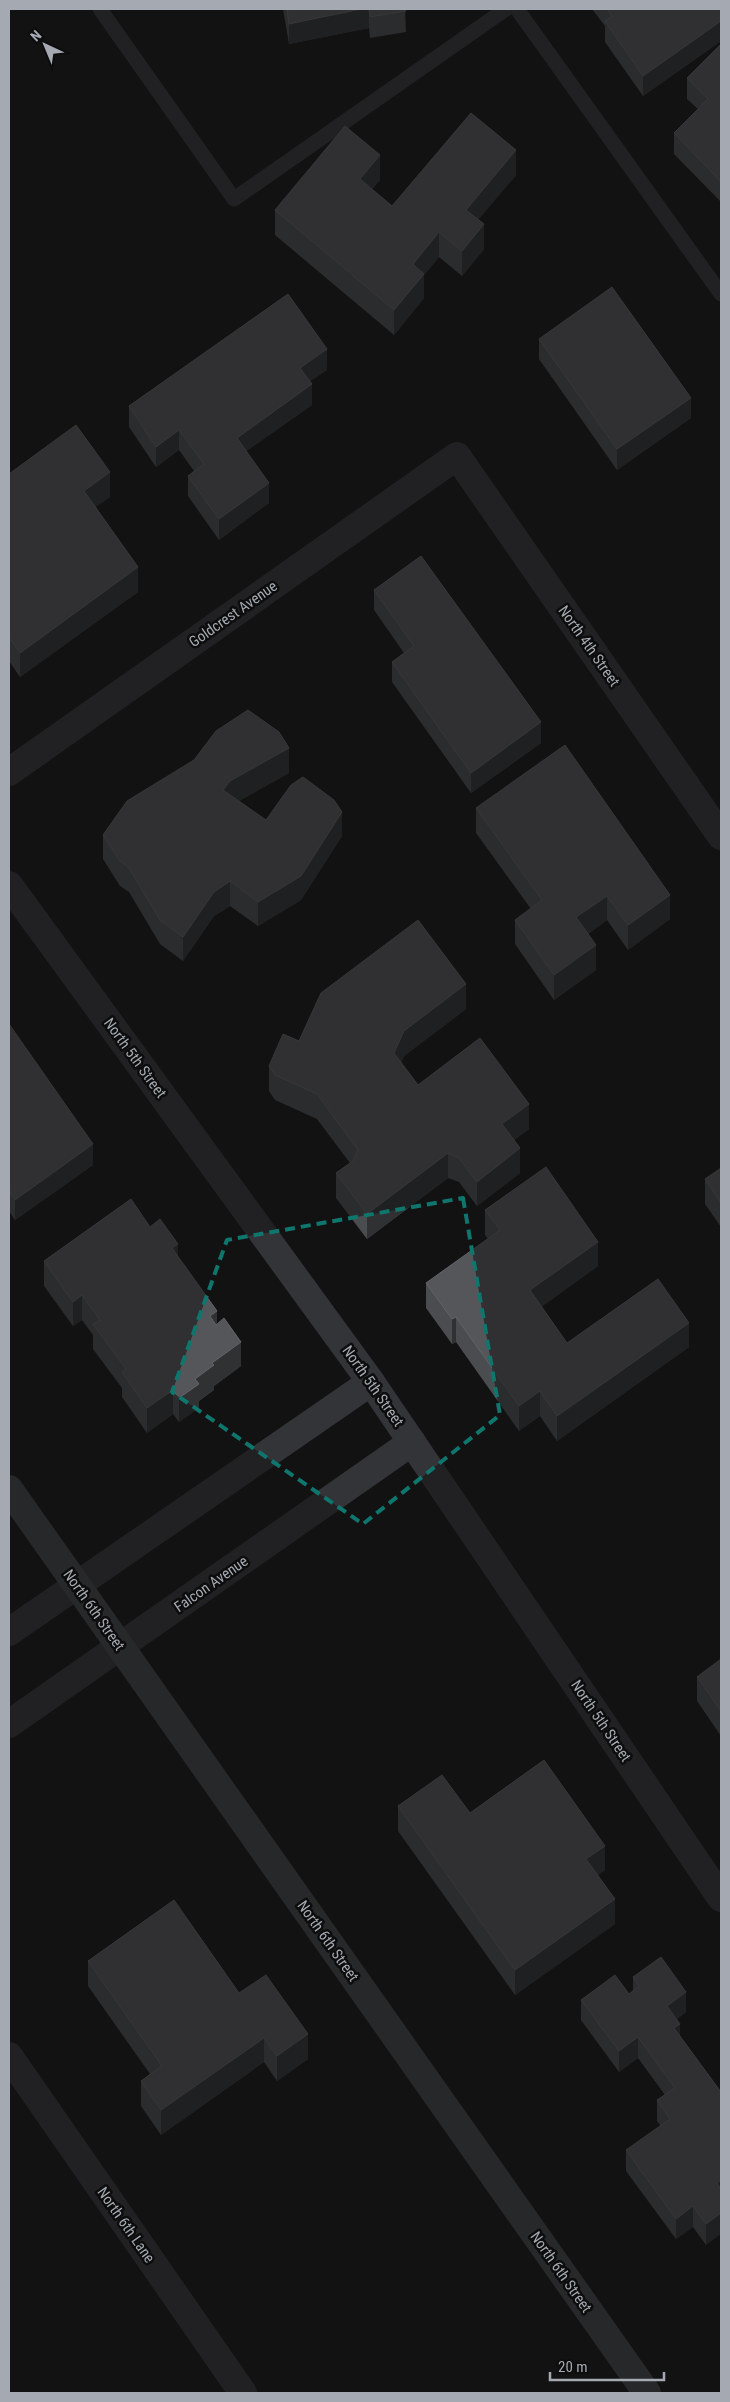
<svg xmlns="http://www.w3.org/2000/svg" width="730" height="2402" font-family="'Roboto Condensed',sans-serif">
  <style>
    .lines { fill: none; stroke-linecap: round; stroke-linejoin: round }
    .lane { stroke: #333438; stroke-width: 15 }
    .street { stroke: #333438; stroke-width: 28 }
    .secondary { stroke: #424347; stroke-width: 28 }
    .wall { fill: #4b4c4f }
    .shaded-wall { fill: #303133 }
    .building { fill: #54565a; stroke: #616368 }
    .marked { fill: none; stroke: #0f766e; stroke-width: 4; stroke-dasharray: 10 6; stroke-linejoin: round }
    .labels { text-anchor: middle; dominant-baseline: central; stroke-width: 5; stroke-linejoin: round; paint-order: stroke }
    .street-label { font-size: 15px; fill: #a5aab2; stroke: #0d0d0e }
  </style>
  <rect width="100%" height="100%" fill="#121213"/>
  <g class="lines">
    <g class="lane">
      <path d="M100 9 234 199 506 9"/>
      <path d="M517 9 721 294"/>
    </g>
    <g class="street">
      <path d="M9 772 457 456 721 836"/>
      <path d="M9 885 371 1382 721 1898"/>
      <path d="M9 1632 371 1382"/>
      <path d="M9 1724 412 1442"/>
      <path d="M9 2056 243 2393"/>
    </g>
    <path class="secondary" d="M9 1489 647 2393"/>
  </g>
  <g class="wall">
    <path d="M283 9H405L406 32 370 38 369 28 289 44Z"/>
    <path d="M592 9H721V41L643 96 605 42V26Z"/>
    <path d="M721 44V202L674 154V133L698 109 687 99V78Z"/>
    <path d="M516 175 478 220 484 249 462 276 439 257 424 275V298L394 335 275 235V210L380 180 372 189 392 206Z"/>
    <path d="M539 339 691 418 617 470 539 359Z"/>
    <path d="M327 370 310 381 312 405 246 451 269 503 219 540 188 496V476L194 471 179 450 156 467 129 427V406Z"/>
    <path d="M9 474 110 497 95 507 138 592 20 677 9 661Z"/>
    <path d="M374 590 541 743 471 793 392 682V662L404 653 374 610Z"/>
    <path d="M289 773 239 801 266 820 342 836 301 900 258 926 230 906 214 916 183 961 160 944 129 892 120 886 103 859V835Z"/>
    <path d="M476 808 670 919 628 950 607 920 588 934 596 970 554 1000 515 944V920L531 909 476 833Z"/>
    <path d="M466 1009 404 1056 401 1063 418 1085 529 1129 514 1140 520 1173 477 1206 459 1182 448 1178 367 1239 336 1198V1173L350 1163 317 1119 275 1100 269 1091V1066Z"/>
    <path d="M9 1024 93 1165 15 1220 9 1211Z"/>
    <path d="M721 1168V1227L705 1204V1179Z"/>
    <path d="M485 1210 598 1266 541 1307 567 1343 689 1347 557 1441 540 1416 519 1431 456 1342 452 1344 426 1308V1283L488 1239 485 1235Z"/>
    <path d="M150 1227 178 1257 241 1366 214 1386V1390L199 1401V1408L179 1422 173 1414 147 1433 122 1397V1388L93 1349V1335L82 1320 73 1326 44 1286V1261Z"/>
    <path d="M721 1659V1736L697 1701V1677Z"/>
    <path d="M398 1806 470 1813 605 1870 598 1875 615 1924 515 1995 398 1831Z"/>
    <path d="M88 1961 239 1993 308 2059 277 2081 264 2062 161 2135 141 2106V2081L150 2074 88 1986Z"/>
    <path d="M633 1977 686 2012 677 2019 680 2036 721 2092 706 2245 693 2227 676 2239 626 2171V2150L661 2126 657 2121V2100L665 2095 638 2058 619 2072 581 2020V2000L629 1994 633 1991Z"/>
  </g>
  <g class="shaded-wall">
    <path d="M361 9H369V28L289 44V24Z"/>
    <path d="M721 21V41L643 96V76Z"/>
    <path d="M516 150V175L466 234V210Z"/>
    <path d="M380 155V180L360 204V179Z"/>
    <path d="M484 224V249L462 276V251Z"/>
    <path d="M439 232V257L424 275V298L394 335V310L413 264Z"/>
    <path d="M327 349V370L300 388V368Z"/>
    <path d="M312 384V405L237 458V438Z"/>
    <path d="M691 398V418L617 470V449Z"/>
    <path d="M179 430V450L156 467V447Z"/>
    <path d="M110 472V497L84 515V491Z"/>
    <path d="M269 483V503L219 540V519Z"/>
    <path d="M138 567V592L20 677V653Z"/>
    <path d="M541 722V743L471 793V773Z"/>
    <path d="M289 748V773L230 806 223 790 230 781Z"/>
    <path d="M342 812V836L301 900 258 926V902Z"/>
    <path d="M230 881V906L214 916 183 961V937L214 892Z"/>
    <path d="M670 895V919L628 950V925Z"/>
    <path d="M607 896V920L576 942V917Z"/>
    <path d="M596 945V970L554 1000V975Z"/>
    <path d="M466 984V1009L404 1056 394 1078V1053L404 1031Z"/>
    <path d="M529 1104V1129L502 1148V1124Z"/>
    <path d="M93 1144V1165L15 1220V1200Z"/>
    <path d="M520 1148V1173L477 1206V1182Z"/>
    <path d="M448 1153V1178L367 1239V1214Z"/>
    <path d="M598 1242V1266L530 1315V1290Z"/>
    <path d="M178 1244V1269L172 1248Z"/>
    <path d="M82 1295V1320L73 1326V1302Z"/>
    <path d="M217 1311V1336L210 1316Z"/>
    <path d="M456 1317V1342L452 1344V1319Z"/>
    <path d="M689 1323V1347L557 1441V1416Z"/>
    <path d="M241 1342V1366L214 1386V1390L199 1401V1408L179 1422V1398L195 1379 212 1363Z"/>
    <path d="M173 1390V1414L147 1433V1408Z"/>
    <path d="M540 1391V1416L519 1431V1406Z"/>
    <path d="M605 1846V1870L586 1883V1859Z"/>
    <path d="M615 1899V1924L515 1995V1970Z"/>
    <path d="M686 1992V2012L667 2027V2006Z"/>
    <path d="M680 2024V2044L674 2028Z"/>
    <path d="M308 2034V2059L277 2081V2056Z"/>
    <path d="M638 2037V2058L619 2072V2051Z"/>
    <path d="M264 2038V2062L161 2135V2110Z"/>
    <path d="M721 2180V2201L717 2183Z"/>
    <path d="M693 2206V2227L676 2239V2219Z"/>
    <path d="M721 2213V2234L706 2245V2224Z"/>
  </g>
  <g class="building">
    <path d="M287 9H361L289 24Z"/>
    <path d="M369 9H405L406 11 370 17Z"/>
    <path d="M607 9H721V21L643 76 605 21 612 16Z"/>
    <path d="M721 44V182L674 133 708 99 687 78Z"/>
    <path d="M471 113 516 150 466 210 484 224 462 251 439 232 413 264 424 274 394 310 275 210 345 126 380 155 360 179 392 206Z"/>
    <path d="M612 287 691 398 617 449 539 339Z"/>
    <path d="M288 294 327 349 300 368 312 384 237 438 269 483 219 519 188 476 204 464 179 430 156 447 129 406Z"/>
    <path d="M76 425 110 472 84 491 138 567 20 653 9 637V474Z"/>
    <path d="M421 556 541 722 471 773 392 662 414 646 374 590Z"/>
    <path d="M248 710 279 732 289 748 230 781 223 790 266 820 291 785 303 777 334 800 342 812 301 876 258 902 230 881 214 892 183 937 160 920 129 868 120 861 103 835 127 801 194 760 216 731Z"/>
    <path d="M565 745 670 895 628 925 607 896 576 917 596 945 554 975 515 920 542 900 476 808Z"/>
    <path d="M418 920 466 984 404 1031 394 1053 418 1085 480 1038 529 1104 502 1124 520 1148 477 1182 459 1158 448 1153 367 1214 336 1173 353 1161 358 1150 317 1094 275 1075 269 1066 283 1034 299 1041 321 993Z"/>
    <path d="M9 1024 93 1144 15 1200 9 1190Z"/>
    <path d="M546 1167 598 1242 530 1290 567 1343 658 1279 689 1323 557 1416 540 1391 519 1406 456 1317 452 1319 426 1283 500 1230 485 1210Z"/>
    <path d="M721 1168V1203L705 1179Z"/>
    <path d="M131 1199 150 1227 160 1219 178 1244 172 1248 217 1311 210 1316 216 1325 224 1318 241 1342 212 1363 214 1365 195 1379 199 1384 179 1398 173 1390 147 1408 122 1372 126 1369 93 1324 100 1320 82 1295 73 1302 44 1261Z"/>
    <path d="M721 1659V1711L697 1677Z"/>
    <path d="M544 1760 605 1846 586 1859 615 1899 515 1970 398 1806 442 1775 470 1813Z"/>
    <path d="M174 1900 239 1993 266 1975 308 2034 277 2056 264 2038 161 2110 141 2081 162 2066 88 1961Z"/>
    <path d="M661 1957 686 1992 667 2006 680 2024 674 2028 721 2092V2180L717 2183 721 2189V2213L706 2224 693 2206 676 2219 626 2150 670 2119 657 2100 675 2088 638 2037 619 2051 581 2000 615 1975 629 1994 639 1986 633 1977Z"/>
  </g>
  <path d="M0 0H730V2402H0ZM463 1198 500 1415 363 1524 172 1392 227 1240Z" fill="#121213" fill-opacity=".55" fill-rule="evenodd"/>
  <path class="marked" d="M463 1198 500 1415 363 1524 172 1392 227 1240Z"/>
  <g class="labels">
    <g class="street-label">
      <text transform="translate(233 614) rotate(-35)">Goldcrest Avenue</text>
      <text transform="translate(589 646) rotate(55)">North 4th Street</text>
      <text transform="translate(135 1058) rotate(54)">North 5th Street</text>
      <text transform="translate(373 1386) rotate(55)">North 5th Street</text>
      <text transform="translate(211 1584) rotate(-35)">Falcon Avenue</text>
      <text transform="translate(94 1610) rotate(55)">North 6th Street</text>
      <text transform="translate(601 1721) rotate(56)">North 5th Street</text>
      <text transform="translate(328 1941) rotate(55)">North 6th Street</text>
      <text transform="translate(126 2225) rotate(55)">North 6th Lane</text>
      <text transform="translate(561 2272) rotate(55)">North 6th Street</text>
    </g>
  </g>
  <rect width="730" height="2402" fill="none" stroke="#a5aab2" stroke-width="20"/>
  <g transform="translate(45 45) rotate(316)" stroke="#0d0d0e" stroke-width="4" paint-order="stroke">
  <path d="M0-4L9 19L0 12L-9 19Z" fill="#a5aab2"/>
  <text y="-8" font-size="14" font-weight="bold" text-anchor="middle" fill="#a5aab2">N</text>
  </g>
  <path d="M550 2372v8h114v-8" fill="none" stroke="#a5aab2" stroke-width="2.5"/>
  <text x="558" y="2372" font-size="15" fill="#a5aab2" stroke="#0d0d0e" stroke-width="4" paint-order="stroke">20 m</text>
</svg>
